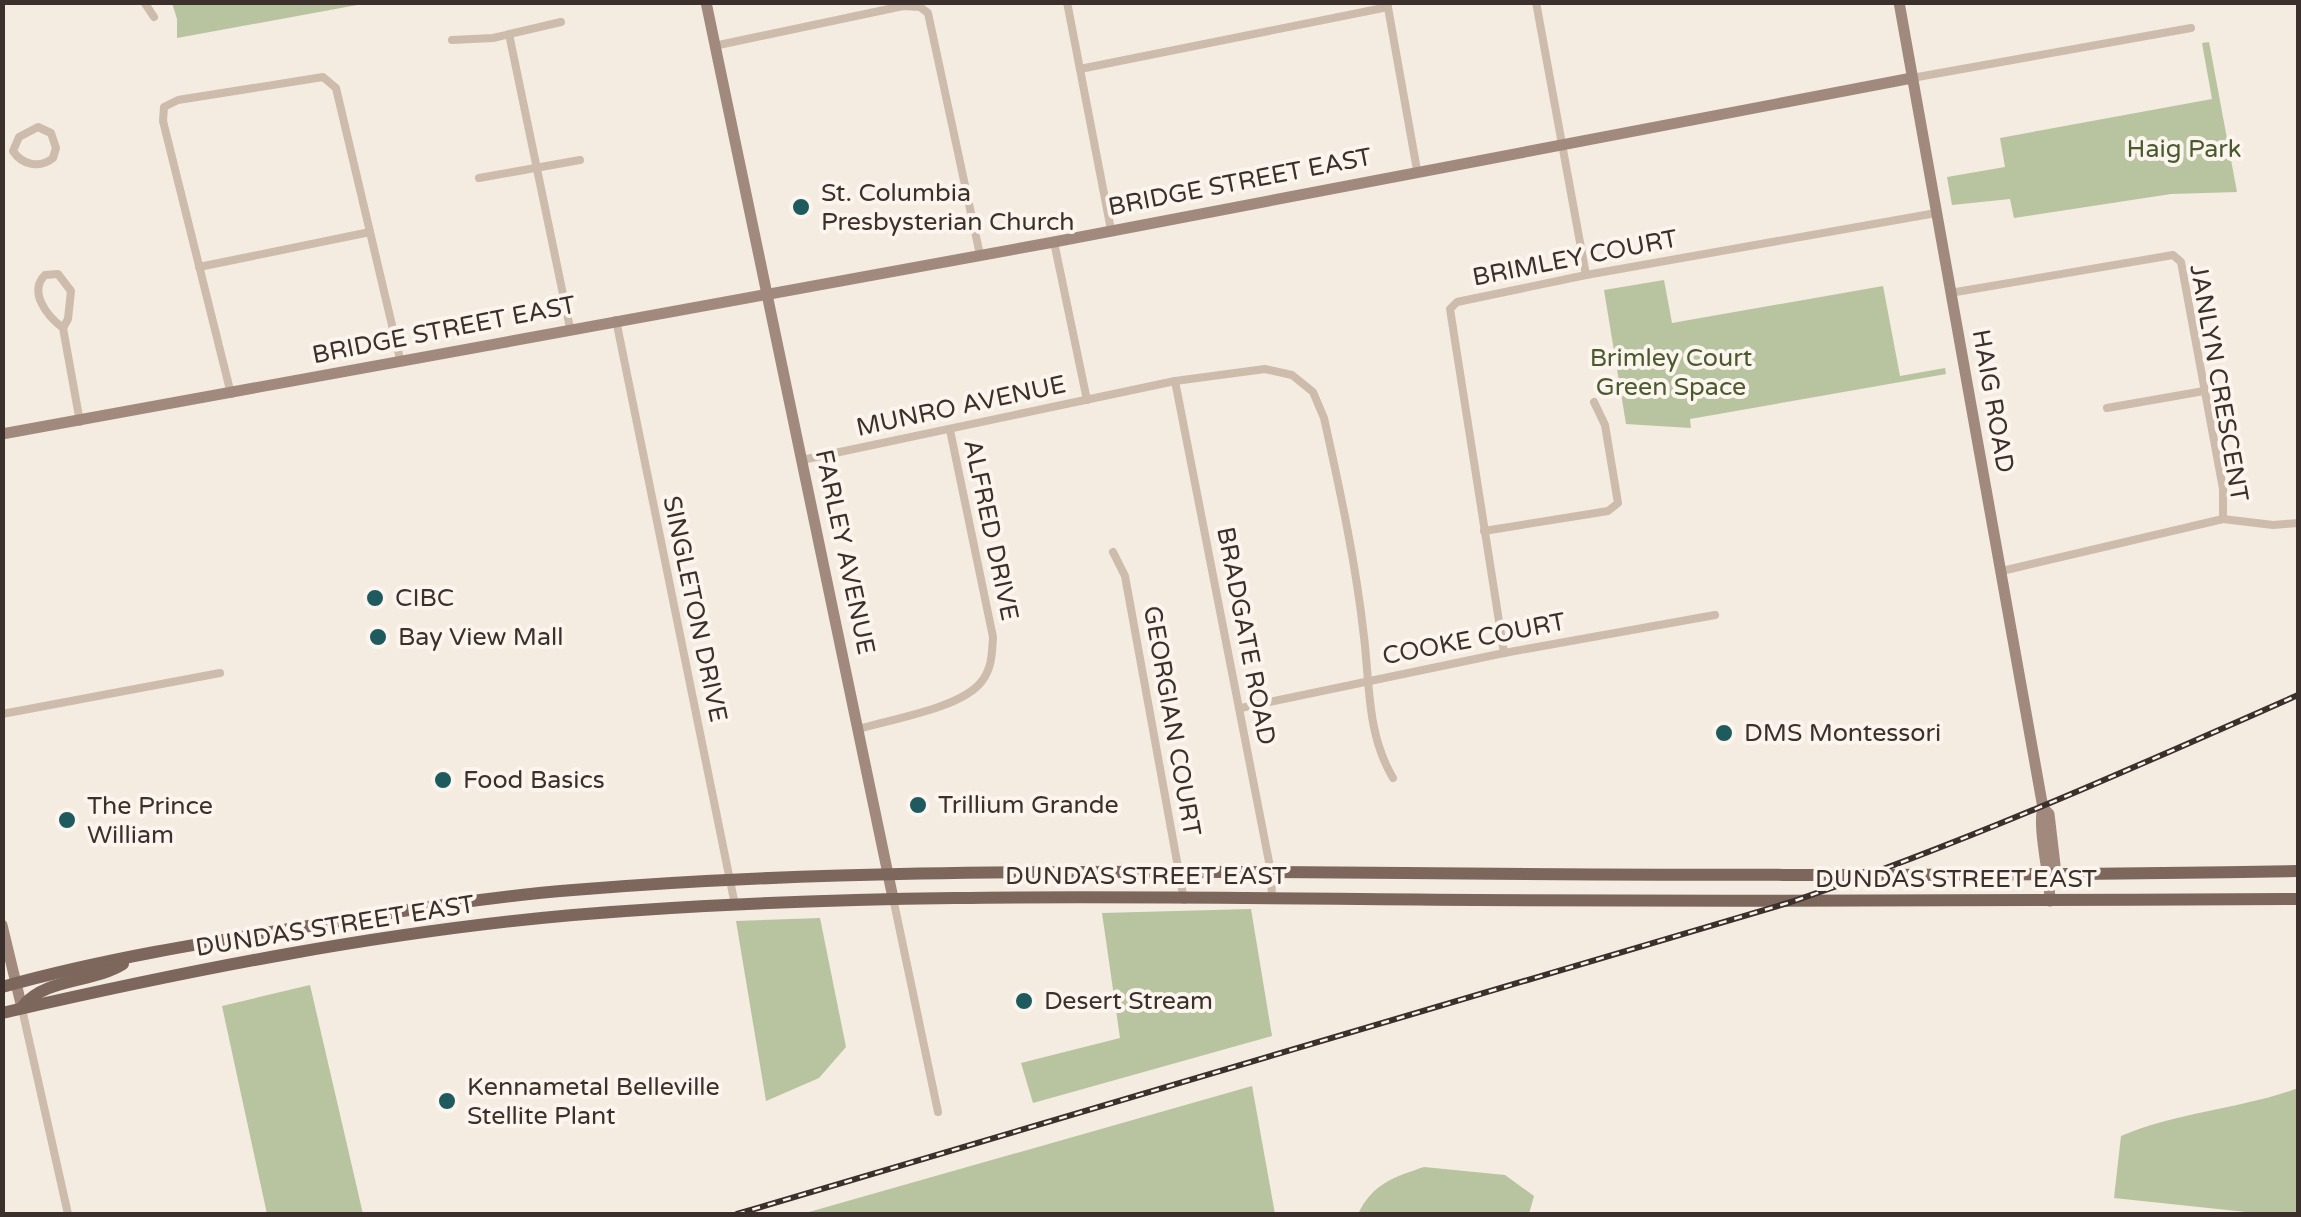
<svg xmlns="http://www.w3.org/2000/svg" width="2301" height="1217" font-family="'Varela Round',sans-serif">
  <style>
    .green { fill: #b8c4a0 }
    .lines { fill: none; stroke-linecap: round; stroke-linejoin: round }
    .street { stroke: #cdbbac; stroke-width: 8 }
    .secondary { stroke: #a18a7d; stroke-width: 11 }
    .primary { stroke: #7d675c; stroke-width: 12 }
    .rail-casing { stroke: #3b302b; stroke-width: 6 }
    .rail { stroke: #fbf5ee; stroke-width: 2.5; stroke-dasharray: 8; stroke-linecap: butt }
    .poi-dot { fill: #1f5a5e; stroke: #fbf5ee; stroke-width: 4 }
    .labels { text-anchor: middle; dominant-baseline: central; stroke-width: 8; stroke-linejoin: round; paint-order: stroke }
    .park-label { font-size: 25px; fill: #4a5a2e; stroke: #fbf5ee }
    .street-label { font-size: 25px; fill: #3b302b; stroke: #fbf5ee }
    .poi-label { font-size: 25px; fill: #3b302b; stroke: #fbf5ee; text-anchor: start }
  </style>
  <rect width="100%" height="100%" fill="#f4ebe1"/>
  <g class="green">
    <path d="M172 3V2L368 3 177 38V19Z"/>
    <path d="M2209 42 2237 192 2171 194 2014 218 2010 199 1952 205 1947 177 2005 167 2000 138 2212 99 2202 43Z"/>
    <path d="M1664 280 1672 323 1883 286 1900 376 1945 368 1946 374 1690 419 1691 428 1626 424 1604 290Z"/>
    <path d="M1251 909 1272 1036 1033 1103 1021 1063 1120 1038 1102 913Z"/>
    <path d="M820 918 846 1047 819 1078 766 1101 736 921Z"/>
    <path d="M310 985 363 1214H267L222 1006Z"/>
    <path d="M1252 1086 1275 1214H802Z"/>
    <path d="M2298 1088V1214H2265L2114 1198 2121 1136C2177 1112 2241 1109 2298 1088Z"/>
    <path d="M1424 1167 1505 1175 1534 1196 1529 1214H1358C1372 1184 1394 1177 1424 1167Z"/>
  </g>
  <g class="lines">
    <g class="street">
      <path d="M144 2 154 17"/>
      <path d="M1067 2 1111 230"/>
      <path d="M1387 2 1417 170"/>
      <path d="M1536 2 1586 275"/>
      <path d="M509 34 570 328"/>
      <path d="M452 40 493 38 561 22"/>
      <path d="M714 46 903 6 920 7 928 13 980 255"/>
      <path d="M1080 69 1388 7"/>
      <path d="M1912 78 2191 28"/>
      <path d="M38 127 51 133 56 148 53 158C40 169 22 165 13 151L19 137Z"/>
      <path d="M479 178 580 160"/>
      <path d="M1054 242 1087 400"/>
      <path d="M199 267 370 232"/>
      <path d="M1950 293 2173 255 2181 262 2223 489V519L2002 571"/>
      <path d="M616 320 735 905"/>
      <path d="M63 328C47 316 28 292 45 275L58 274 71 291 68 319 63 328 80 422"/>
      <path d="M1175 381 1271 872 1272 897"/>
      <path d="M231 394 163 121 164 107 178 100 323 77 336 88 400 359"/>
      <path d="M2107 408 2204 391"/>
      <path d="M802 460 1175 381 1265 369 1292 375 1313 392 1324 418C1340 490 1356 564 1364 637 1370 687 1367 734 1393 778"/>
      <path d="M2223 519 2273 525 2298 523"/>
      <path d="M1484 531 1608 511 1618 503 1605 425 1594 402"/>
      <path d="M1113 552 1125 576 1184 900"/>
      <path d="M1504 653 1450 309 1457 302 1586 275 1936 213"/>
      <path d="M1241 708 1504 653 1715 615"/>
      <path d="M2 714 220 673"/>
      <path d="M859 729C892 719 962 708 982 681 992 668 992 653 993 637L950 430"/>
      <path d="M893 898 938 1112"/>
      <path d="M22 1009 68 1214"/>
    </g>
    <g class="secondary">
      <path d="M706 2 893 898"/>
      <path d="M1899 2 2043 808 2049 814 2055 865 2050 873"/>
      <path d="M2 434 1054 242 1912 78"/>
      <path d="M2043 808C2037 825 2050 878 2050 901"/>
      <path d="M2 925 22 1008"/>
    </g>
    <g class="primary">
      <path d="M2 987C102 959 207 942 309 926 396 912 485 897 573 890 804 871 1036 871 1268 872 1611 875 1955 877 2298 871"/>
      <path d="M23 1006C45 978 93 983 123 964"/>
      <path d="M2 1013C190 970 381 932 573 915 873 890 1175 898 1476 900 1750 902 2024 900 2298 899"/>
    </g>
    <defs>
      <path id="rail" d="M737 1214 1791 902C1965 843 2131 769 2298 695"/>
    </defs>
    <use href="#rail" class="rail-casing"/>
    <use href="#rail" class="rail"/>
  </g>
  <g class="poi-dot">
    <circle cx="801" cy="207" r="10"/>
    <circle cx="375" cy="598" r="10"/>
    <circle cx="378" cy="637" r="10"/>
    <circle cx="1724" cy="733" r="10"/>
    <circle cx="443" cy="780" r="10"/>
    <circle cx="918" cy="805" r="10"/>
    <circle cx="67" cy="820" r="10"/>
    <circle cx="1024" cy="1001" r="10"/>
    <circle cx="447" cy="1101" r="10"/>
  </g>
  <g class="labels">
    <g class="park-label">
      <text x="2184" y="149">Haig Park</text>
      <text x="1671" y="358">Brimley Court<tspan x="1671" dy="29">Green Space</tspan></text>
    </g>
    <g class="street-label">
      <text transform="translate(1240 182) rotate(-11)">BRIDGE STREET EAST</text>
      <text transform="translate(1575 258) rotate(-11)">BRIMLEY COURT</text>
      <text transform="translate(444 330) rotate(-11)">BRIDGE STREET EAST</text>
      <text transform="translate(2219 383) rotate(80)">JANLYN CRESCENT</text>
      <text transform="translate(1993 401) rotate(80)">HAIG ROAD</text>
      <text transform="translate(961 406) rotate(-12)">MUNRO AVENUE</text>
      <text transform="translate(991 530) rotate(78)">ALFRED DRIVE</text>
      <text transform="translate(845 552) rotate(78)">FARLEY AVENUE</text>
      <text transform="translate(695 609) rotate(78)">SINGLETON DRIVE</text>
      <text transform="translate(1246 636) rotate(79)">BRADGATE ROAD</text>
      <text transform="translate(1474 639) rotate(-11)">COOKE COURT</text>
      <text transform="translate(1172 721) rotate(80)">GEORGIAN COURT</text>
      <text x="1146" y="876">DUNDAS STREET EAST</text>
      <text x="1956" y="879">DUNDAS STREET EAST</text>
      <text transform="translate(335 926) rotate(-9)">DUNDAS STREET EAST</text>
    </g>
    <g class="poi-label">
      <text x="821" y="193">St. Columbia<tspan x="821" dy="29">Presbysterian Church</tspan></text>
      <text x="395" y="598">CIBC</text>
      <text x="398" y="637">Bay View Mall</text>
      <text x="1744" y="733">DMS Montessori</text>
      <text x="463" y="780">Food Basics</text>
      <text x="938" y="805">Trillium Grande</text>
      <text x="87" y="806">The Prince<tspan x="87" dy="29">William</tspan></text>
      <text x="1044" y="1001">Desert Stream</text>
      <text x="467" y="1087">Kennametal Belleville<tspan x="467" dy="29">Stellite Plant</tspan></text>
    </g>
  </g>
  <rect width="2301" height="1217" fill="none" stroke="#3b302b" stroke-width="10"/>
</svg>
